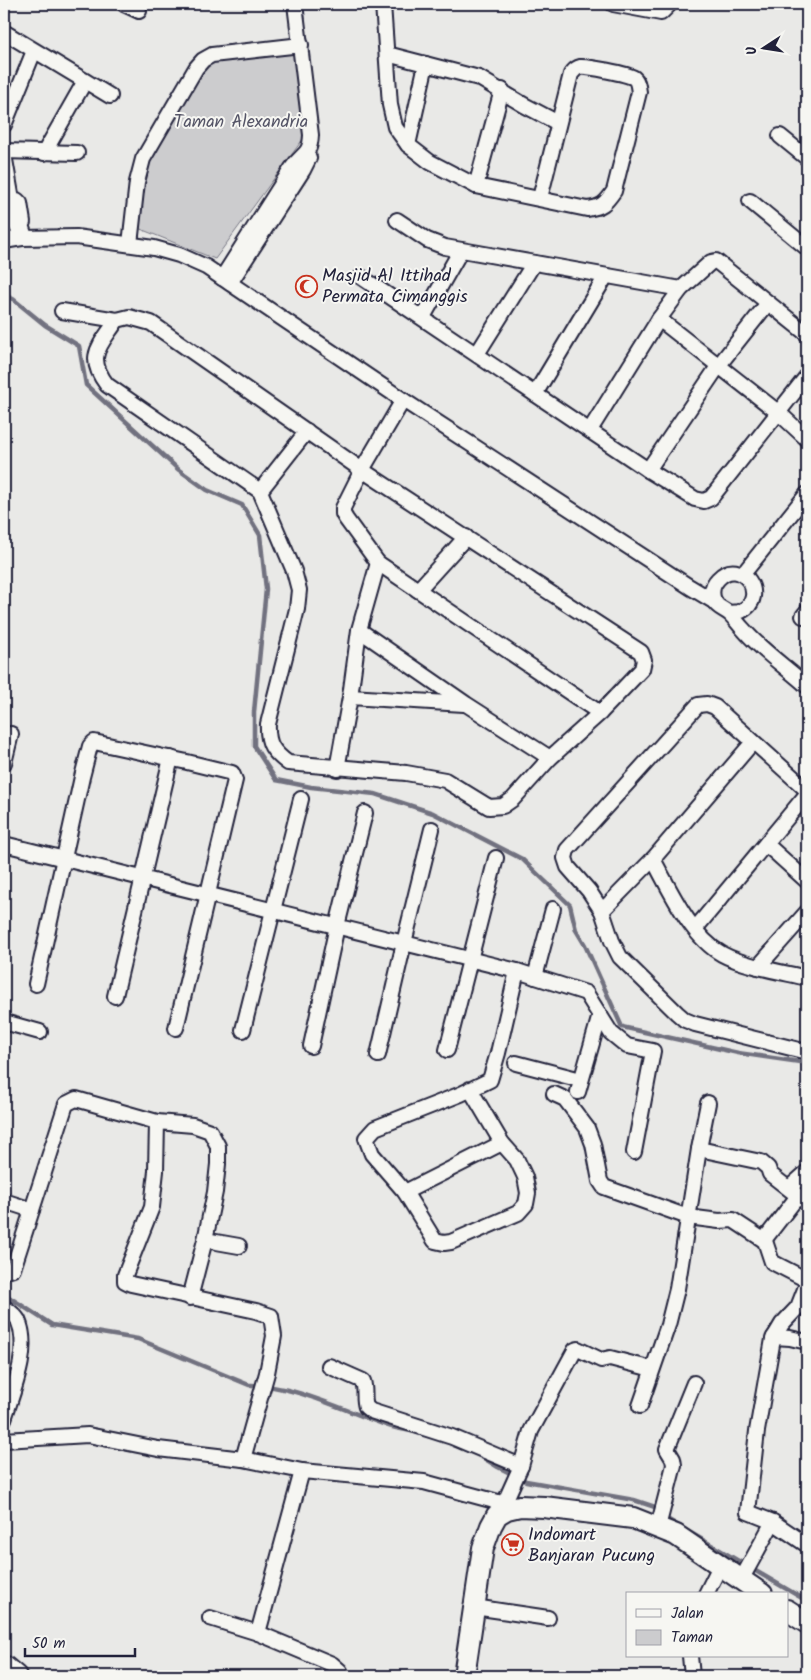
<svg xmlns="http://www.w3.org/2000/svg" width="811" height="1680" font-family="Kalam,sans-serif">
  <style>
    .green { fill: #ccccce; stroke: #777784 }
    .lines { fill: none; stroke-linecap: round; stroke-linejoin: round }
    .stream { stroke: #71717f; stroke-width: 4.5 }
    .street-casing { stroke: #22223b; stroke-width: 18 }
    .secondary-casing { stroke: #22223b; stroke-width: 24 }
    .street { stroke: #f6f6f2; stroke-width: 14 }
    .secondary { stroke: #f6f6f2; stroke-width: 20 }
    .labels { text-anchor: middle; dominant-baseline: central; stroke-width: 4; stroke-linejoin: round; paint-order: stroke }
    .park-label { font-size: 18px; fill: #555567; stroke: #f6f6f2 }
    .poi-label { font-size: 18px; fill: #22223b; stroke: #f6f6f2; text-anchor: start }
  </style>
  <rect width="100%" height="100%" fill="#e9e9e7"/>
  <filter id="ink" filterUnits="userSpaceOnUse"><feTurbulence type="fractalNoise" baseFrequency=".02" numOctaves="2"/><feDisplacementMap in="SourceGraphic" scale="10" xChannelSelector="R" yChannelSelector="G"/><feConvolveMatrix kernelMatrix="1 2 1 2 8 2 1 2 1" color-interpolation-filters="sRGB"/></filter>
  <g filter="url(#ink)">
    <path class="green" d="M296 53 303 139 215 259 138 228 147 163 208 61Z"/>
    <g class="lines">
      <g class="stream">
        <path d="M4 295 13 299 45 325 79 346 86 385 179 470 207 490 242 505 260 535 266 589 254 712V746L276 780 311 787 375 794 433 813 522 859 570 905 576 930 585 945 622 1027 738 1053 807 1063"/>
        <path d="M4 1294 52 1325 138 1339 249 1385C292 1384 345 1411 386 1425 395 1428 406 1430 416 1432"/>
        <path d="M479 1455 498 1467 526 1481 634 1500 661 1509"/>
        <path d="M666 1513 667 1519 807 1601"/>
      </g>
      <defs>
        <g id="street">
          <path d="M124 4 139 11"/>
          <path d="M383 4 390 105 395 127 408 145 430 162 476 186 587 209C602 207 605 204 614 191L639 92C638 87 638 81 634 78 628 74 587 66 580 67 575 68 574 71 571 74L540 198"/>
          <path d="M613 4 661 13 670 4"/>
          <path d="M4 32 110 96"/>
          <path d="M387 54 479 78 524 105 558 123"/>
          <path d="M4 125 34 51"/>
          <path d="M780 136 807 158"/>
          <path d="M408 145 426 64"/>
          <path d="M4 151 77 153"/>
          <path d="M44 153 85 81"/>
          <path d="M4 154 12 200C6 211 18 227 22 238"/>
          <path d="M476 186 502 90"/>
          <path d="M12 200H17L20 203 23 222 21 225 24 234"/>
          <path d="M750 201 807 248"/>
          <path d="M397 220 427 240 445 247 681 289"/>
          <path d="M4 241 22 238 76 237 154 248 179 255 206 267 403 400 690 587 715 602"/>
          <path d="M130 244 137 182 143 159 196 68 203 60 212 55 301 45"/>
          <path d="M361 277 648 470 695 499 704 501 711 498 807 376"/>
          <path d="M222 278 292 168C303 152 310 156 311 135L295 4"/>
          <path d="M230 283 303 170 309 158 307 156"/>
          <path d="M62 311 117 320 129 317 151 323 362 470 641 652 644 660 642 669 600 713 550 758 513 799 503 806 489 807 445 780 406 773 288 763C273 752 267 744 268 724L297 609 299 590 294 571 260 491 107 385C85 356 100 346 117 320"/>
          <path d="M423 317 461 250"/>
          <path d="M659 319 779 413 807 439"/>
          <path d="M477 354 534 263"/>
          <path d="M535 394 606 276"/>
          <path d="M403 400 362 470 343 508V514L346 519 378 563 600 713"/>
          <path d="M590 430 659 319 681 289 711 262 716 261 807 334"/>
          <path d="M648 470 719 365 768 303"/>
          <path d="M260 491 307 431"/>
          <path d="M743 574 807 494"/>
          <path d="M418 590 466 537"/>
          <path d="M730 613C733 612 738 613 741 611 770 598 741 554 718 579 712 585 711 593 714 601 718 609 726 609 731 615 736 620 739 625 744 630 761 650 787 668 807 686"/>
          <path d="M803 616 807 611"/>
          <path d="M359 630 466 704 550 758"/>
          <path d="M350 697 464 704"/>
          <path d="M4 763 11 734"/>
          <path d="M337 769 350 697 359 630 378 563"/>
          <path d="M807 790 715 707 707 704 698 705 567 850 565 858 568 867 589 891 602 911 612 941 620 957 677 1013 685 1020 695 1024 807 1052"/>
          <path d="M4 844 517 971 586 993 611 1033 627 1046 653 1051 634 1152"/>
          <path d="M766 844 807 881"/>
          <path d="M653 859C670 890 691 937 722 954 744 966 782 972 807 978"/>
          <path d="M602 911 653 859 753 742"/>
          <path d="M695 929 807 794"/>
          <path d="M758 967 807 912"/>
          <path d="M535 977 553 909"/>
          <path d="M36 984 82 777 90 746 94 742 187 762 232 773 235 780 176 1028"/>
          <path d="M115 996 171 758"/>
          <path d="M4 1022 40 1032"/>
          <path d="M243 1030 301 799"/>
          <path d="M311 1046 337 926 365 813"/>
          <path d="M447 1050 496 858"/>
          <path d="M378 1055 404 943 432 829"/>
          <path d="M516 1063 581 1080"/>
          <path d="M470 1089 502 1143 517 1160 525 1177 528 1193 526 1204 518 1213 451 1242 444 1243 435 1241 405 1192 372 1154 366 1138 375 1128 461 1094 490 1080 498 1053 517 971"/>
          <path d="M578 1092 600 1015"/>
          <path d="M554 1094 565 1099 587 1128 593 1144 600 1181 604 1187 688 1217 719 1221 733 1220 765 1241 772 1262 807 1280"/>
          <path d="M157 1122 156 1171 152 1207 125 1275V1281L131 1284 256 1311 271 1316 274 1336 267 1373 243 1459"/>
          <path d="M699 1149 761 1162 768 1168 770 1174 807 1203"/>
          <path d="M789 1188 807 1172"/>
          <path d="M405 1192 502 1143"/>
          <path d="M4 1201 32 1210"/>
          <path d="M205 1240 239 1246"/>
          <path d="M764 1240 798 1196"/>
          <path d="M4 1270 6 1271 13 1269 66 1104 76 1099 157 1122 193 1125 210 1131 218 1146V1164L215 1192 205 1240 190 1298"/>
          <path d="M807 1284 798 1307 782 1324 773 1339 757 1431 748 1512 773 1522 807 1545"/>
          <path d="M4 1307C8 1310 15 1315 18 1320 31 1349 13 1391 4 1419"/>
          <path d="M774 1337 790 1338 807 1342"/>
          <path d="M329 1366 363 1381C366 1390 363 1398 366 1407L371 1411 452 1437 521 1466"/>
          <path d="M640 1406 668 1325 677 1289 699 1149 708 1103"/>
          <path d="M4 1440 88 1435 158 1449 243 1459 302 1471 424 1482 498 1502 507 1509"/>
          <path d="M503 1506 521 1466 531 1431 575 1350 578 1349 601 1360 610 1358 652 1369"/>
          <path d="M658 1527 674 1465 673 1459 667 1449 694 1383"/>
          <path d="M741 1580 773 1522"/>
          <path d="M706 1594 720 1566"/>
          <path d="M474 1607 548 1618"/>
          <path d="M210 1618 258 1633 302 1471"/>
          <path d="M258 1633 332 1664 340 1671 342 1676"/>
          <path d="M690 1656 692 1676"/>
        </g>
        <g id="secondary">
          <path d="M787 1610 807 1623"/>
          <path d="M4 1666 16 1676"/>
          <path d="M464 1676 483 1548 491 1526 497 1515 507 1509 520 1506 544 1507 633 1518 676 1535 762 1594"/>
        </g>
      </defs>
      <use href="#street" class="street-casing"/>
      <use href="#secondary" class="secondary-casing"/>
      <use href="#street" class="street"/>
      <use href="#secondary" class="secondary"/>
    </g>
  </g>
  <defs>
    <symbol id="mosque-ring" viewBox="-11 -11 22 22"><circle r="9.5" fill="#f6f6f2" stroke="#c8321e" stroke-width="1.5"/><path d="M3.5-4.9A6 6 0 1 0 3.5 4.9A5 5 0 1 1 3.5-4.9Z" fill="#c8321e"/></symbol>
    <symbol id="supermarket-ring" viewBox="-11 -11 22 22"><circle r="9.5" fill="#f6f6f2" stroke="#c8321e" stroke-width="1.5"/><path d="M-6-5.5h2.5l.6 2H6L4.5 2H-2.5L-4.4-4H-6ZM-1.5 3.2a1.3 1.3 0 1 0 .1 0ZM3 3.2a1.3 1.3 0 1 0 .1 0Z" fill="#c8321e"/></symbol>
  </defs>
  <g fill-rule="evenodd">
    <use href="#mosque-ring" x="294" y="274" width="25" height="25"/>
    <use href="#supermarket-ring" x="500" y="1532" width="25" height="25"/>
  </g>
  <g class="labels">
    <g class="park-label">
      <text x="241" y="122">Taman Alexandria</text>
    </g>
    <g class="poi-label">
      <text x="322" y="276">Masjid Al Ittihad<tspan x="322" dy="21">Permata Cimanggis</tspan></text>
      <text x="528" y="1535">Indomart<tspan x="528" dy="21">Banjaran Pucung</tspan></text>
    </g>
  </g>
  <rect width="811" height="1680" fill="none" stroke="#f6f6f2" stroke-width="20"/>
  <rect x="10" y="10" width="791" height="1660" fill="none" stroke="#22223b" stroke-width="2" filter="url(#ink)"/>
  <rect x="626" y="1592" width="162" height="65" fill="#f6f6f2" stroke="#a1a1a9"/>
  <rect x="636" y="1609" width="25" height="8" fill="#f6f6f2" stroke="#a1a1a9"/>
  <text x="671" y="1618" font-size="15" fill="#22223b">Jalan</text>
  <rect x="636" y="1630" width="25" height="15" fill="#ccccce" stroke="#a1a1a9"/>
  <text x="671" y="1642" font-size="15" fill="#22223b">Taman</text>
  <g transform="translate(764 48) rotate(258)" stroke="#f6f6f2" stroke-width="4" paint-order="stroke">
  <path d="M0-4L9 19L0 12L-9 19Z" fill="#22223b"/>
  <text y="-8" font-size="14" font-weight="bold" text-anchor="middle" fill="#22223b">U</text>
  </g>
  <path d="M25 1648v8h110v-8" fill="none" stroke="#22223b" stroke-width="2.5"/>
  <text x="32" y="1648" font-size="15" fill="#22223b" stroke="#f6f6f2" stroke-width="4" paint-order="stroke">50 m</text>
</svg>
